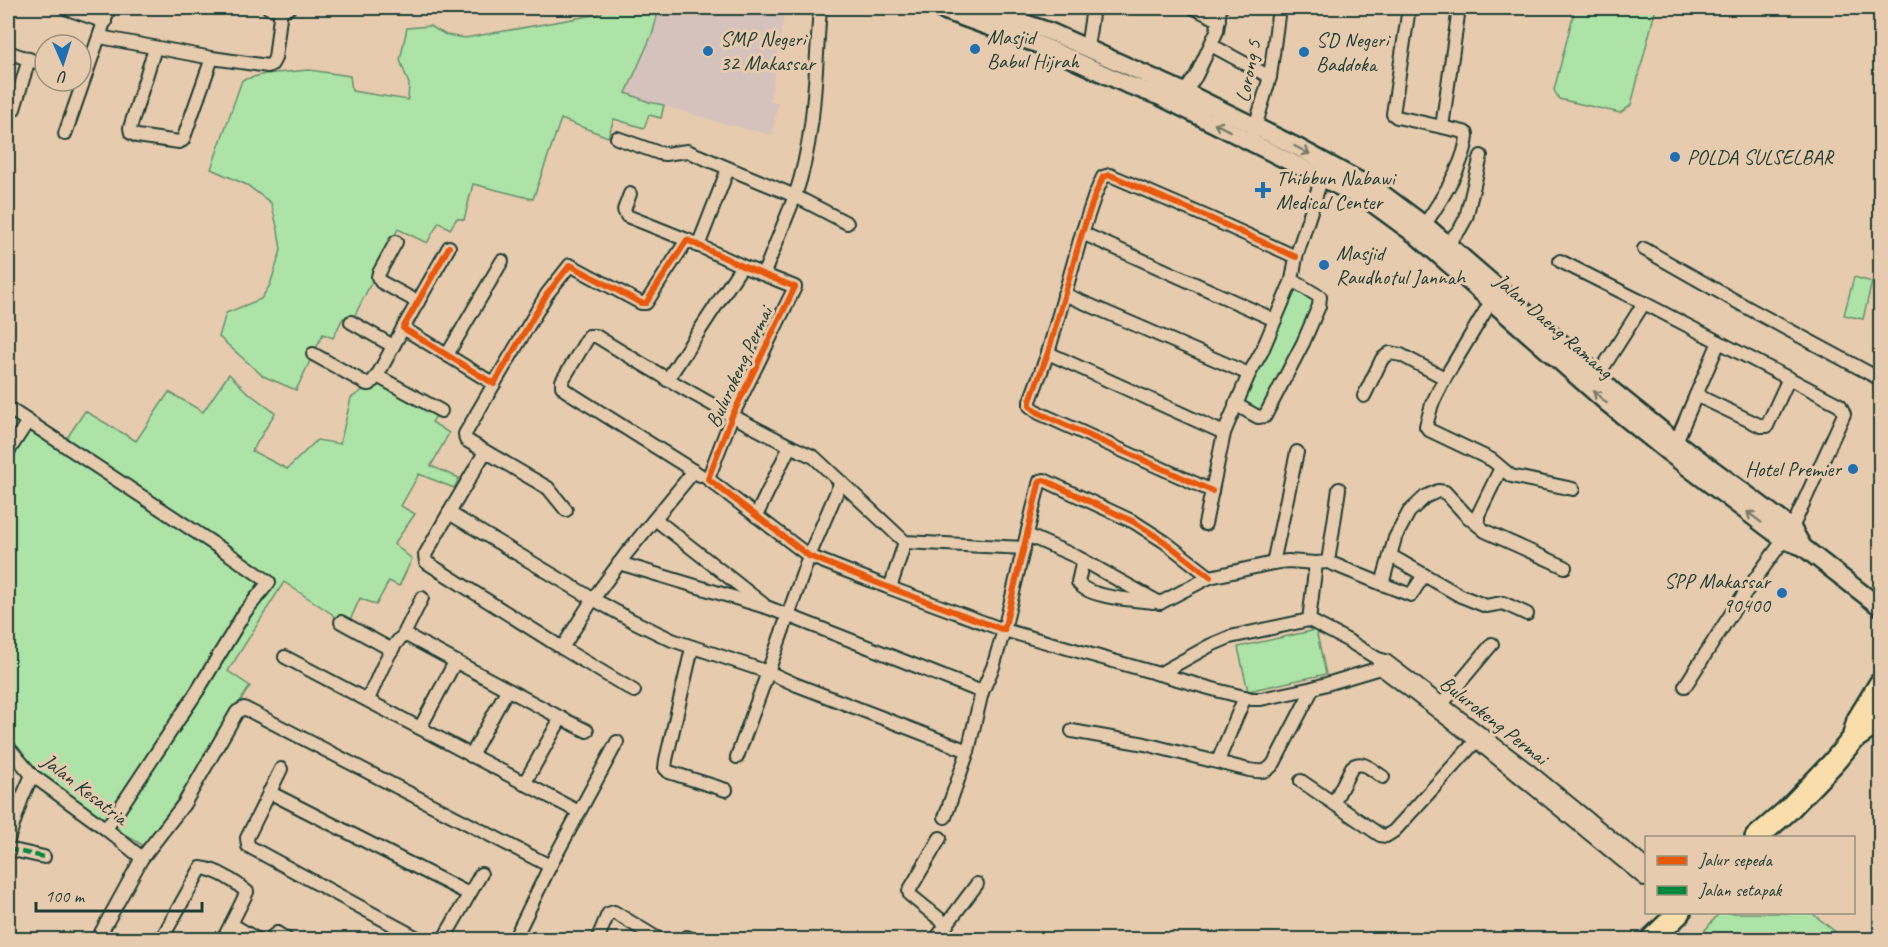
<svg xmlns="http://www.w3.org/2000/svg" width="1888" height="947" font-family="Caveat,sans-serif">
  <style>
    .built { fill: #d5c2bc }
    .green { fill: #ade3a6; stroke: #66906d; stroke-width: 1.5 }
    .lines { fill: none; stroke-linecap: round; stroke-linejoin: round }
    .street-casing { stroke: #1f3d34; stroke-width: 16 }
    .secondary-casing { stroke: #1f3d34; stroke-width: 21 }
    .highway-casing { stroke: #1f3d34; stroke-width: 26 }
    .street { stroke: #e6cbae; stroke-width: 12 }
    .secondary { stroke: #e6cbae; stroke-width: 16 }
    .highway { stroke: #f9deab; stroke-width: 21 }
    .quiet { stroke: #00873e; stroke-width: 4.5; stroke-dasharray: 9 4.5; stroke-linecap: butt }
    .cycleway-casing { stroke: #e6cbae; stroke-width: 10 }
    .cycleway { stroke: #e8590c; stroke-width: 6 }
    .oneway { stroke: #797d6b }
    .poi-dot { fill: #1f6fb2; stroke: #e6cbae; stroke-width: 2 }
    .labels { text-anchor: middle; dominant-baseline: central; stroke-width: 6; stroke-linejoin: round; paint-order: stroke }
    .poi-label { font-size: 21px; fill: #1f3d34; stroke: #e6cbae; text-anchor: start }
    .street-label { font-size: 21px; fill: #1f3d34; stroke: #e6cbae }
  </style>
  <rect width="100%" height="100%" fill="#e6cbae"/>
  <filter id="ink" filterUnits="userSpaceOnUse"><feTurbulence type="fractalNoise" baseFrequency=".0167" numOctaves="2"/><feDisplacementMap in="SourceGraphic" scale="12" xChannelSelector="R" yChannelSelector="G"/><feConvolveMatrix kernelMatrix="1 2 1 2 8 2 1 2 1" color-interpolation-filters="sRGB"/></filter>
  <g filter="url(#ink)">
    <path class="built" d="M653 8H785L770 102 778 103 772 135 733 126 624 94Z"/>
    <g class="green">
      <path d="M605 8H659L653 32 626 93 649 102 664 105 661 118 649 115 644 128 614 119 608 137 561 119 533 199 473 184 464 220 457 218 450 229 439 222 427 243 398 229 354 317 349 320 343 318 333 338 323 334 296 390 263 376 219 337 226 313 261 299 270 285 281 250 278 230 271 203 247 185 211 169 242 80 265 74 309 70 350 76 352 91 408 100 409 84 400 60 407 28 430 26 446 35 465 38 595 15 606 10Z"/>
      <path d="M1575 8H1656L1631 105 1620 113 1559 99 1554 90Z"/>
      <path d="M1854 277 1872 282 1863 319 1844 315Z"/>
      <path d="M1294 286 1317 301 1297 349 1261 414 1238 403Z"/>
      <path d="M229 374 246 391 275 413 252 451 287 469 317 440 340 444 351 398 363 390 373 391 382 380 440 410 432 422 449 433 431 466 459 478 454 488 419 474 401 506 415 514 394 544 412 559 399 586 389 581 376 605 360 598 351 618 337 621 332 614 284 582 228 671 250 686 176 802 144 846 72 803 8 752V413L29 414 67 438 85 411 136 441 169 392 203 412Z"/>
      <path d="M1316 630 1326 674 1248 691 1238 647Z"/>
      <path d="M1719 913H1812L1844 939H1698Z"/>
    </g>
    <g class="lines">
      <defs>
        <g id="street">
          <path d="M65 8 105 22"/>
          <path d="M269 8 281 9 289 8"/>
          <path d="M820 8C815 70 816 136 795 196L847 223"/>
          <path d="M1194 8 1219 20"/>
          <path d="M1409 8 1393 114 1397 117 1442 127"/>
          <path d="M100 37 212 58 268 66 272 64 275 58 281 9"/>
          <path d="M1211 45 1270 77"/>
          <path d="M155 48 130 128 131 133 137 136 179 142 183 140 212 58"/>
          <path d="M1087 48 1093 8"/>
          <path d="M8 52 45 65"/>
          <path d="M1185 92 1196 76 1217 31 1220 8"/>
          <path d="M8 114 14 109 29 59"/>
          <path d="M65 134 109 8"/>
          <path d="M1253 134 1270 77 1279 8"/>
          <path d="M617 138 659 153 665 154 687 151 795 196 764 273"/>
          <path d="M630 194 624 210 627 216 687 240"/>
          <path d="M1421 230C1437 207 1467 162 1467 134L1464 132 1442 127 1459 8"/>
          <path d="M1082 233 1275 320"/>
          <path d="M396 242 379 273 378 277 381 282 418 302"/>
          <path d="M1447 244 1460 229 1466 218 1481 156"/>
          <path d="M698 246 728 169"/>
          <path d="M449 247 403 328 494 384 547 294 570 265 641 303H646L687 240 742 266 795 287 732 416 708 479 809 556 890 588 1004 630 1039 484 1040 481 1044 480 1134 522 1165 542 1210 577"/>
          <path d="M1644 249 1748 308 1880 379"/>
          <path d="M1560 261 1644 303"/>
          <path d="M1064 294 1249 374"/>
          <path d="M1495 295 1445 378 1432 404 1426 426 1429 430 1492 460 1511 476 1573 489"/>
          <path d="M351 322 393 346"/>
          <path d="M1048 353 1224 433"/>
          <path d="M313 354 367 384H370L377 376 403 328"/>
          <path d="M447 355 502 261"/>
          <path d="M377 376 441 411"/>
          <path d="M1597 377 1644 303 1719 342 1696 395"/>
          <path d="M667 380 742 266"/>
          <path d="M494 384 465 434 466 440 548 488 566 510"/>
          <path d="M1364 396 1382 359 1390 353 1401 355 1445 378"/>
          <path d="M1235 404 1258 417 1265 416 1303 343 1319 306 1320 297 1292 280"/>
          <path d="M8 408 229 554 269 582 245 612 198 690 106 829"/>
          <path d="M1676 442 1696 395 1761 426H1767L1789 378"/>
          <path d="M8 452 28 421"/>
          <path d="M485 452 449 513 593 599 562 648 634 691"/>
          <path d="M1501 468 1478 515V525L1485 531 1565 567"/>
          <path d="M694 471 626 554 593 599 633 621 672 640 768 672 809 556 841 482"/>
          <path d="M700 475 565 390 562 386V381L589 336H596C659 375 723 412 790 446"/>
          <path d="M1212 491 1039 413 1030 406V401L1048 353 1082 233 1095 195 1103 177 1110 175 1212 219 1296 257"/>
          <path d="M449 513 425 555 426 562 562 648"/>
          <path d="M756 516 790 446 814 457 905 542 1024 548"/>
          <path d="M655 519 763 604"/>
          <path d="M1205 524 1224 433 1249 374 1262 351 1292 280 1296 257 1324 171"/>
          <path d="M1027 535 1077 557 1160 603"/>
          <path d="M1391 556 1461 596 1486 606 1503 603 1527 614"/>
          <path d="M1083 560 1078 582C1086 598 1136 600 1153 602"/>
          <path d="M1328 562 1382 584 1395 538 1409 512 1425 497 1438 491 1445 492 1467 516 1478 525"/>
          <path d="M619 563 769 608 982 692 993 667 1004 630 1159 674 1211 645 1230 637 1309 620 1347 640 1378 659 1386 661 1527 769 1646 866"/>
          <path d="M1273 563 1297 452"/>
          <path d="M1382 584 1411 595 1424 575"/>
          <path d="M890 588 905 542"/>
          <path d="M1160 603 1210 577 1273 563 1288 561 1316 563"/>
          <path d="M1309 620 1316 563 1328 562 1339 489"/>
          <path d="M341 622 392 650"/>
          <path d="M403 636 422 598"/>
          <path d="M692 648 666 760 665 768 669 772 726 790"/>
          <path d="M285 657 579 812"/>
          <path d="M1378 659 1380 668 1476 741 1646 880"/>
          <path d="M1159 674 1220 691 1252 699H1261L1313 688 1380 668 1384 664"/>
          <path d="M1685 686 1740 600 1792 528 1844 414 1840 405 1719 342"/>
          <path d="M368 700C375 684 390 645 403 636H408L561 718 524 784"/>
          <path d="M1442 704 1492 644"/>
          <path d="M561 718 587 731"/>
          <path d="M420 728 455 662"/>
          <path d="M1072 731 1145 744 1249 770C1260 772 1267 773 1274 763L1313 688"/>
          <path d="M8 747 32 775 106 829 142 858"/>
          <path d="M471 756 507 690"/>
          <path d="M737 757 768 672 797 685 968 751 982 692"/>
          <path d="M1218 761 1245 697"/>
          <path d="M281 769 247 838 248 846 421 940"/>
          <path d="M1301 781 1380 835 1386 836 1394 831 1476 741"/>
          <path d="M269 792 469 894"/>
          <path d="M1334 802 1352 767C1363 759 1373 771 1383 777"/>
          <path d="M945 817 968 751"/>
          <path d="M940 838 909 891 910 895 947 925"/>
          <path d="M8 840 22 798 32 775"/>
          <path d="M8 849 44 857"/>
          <path d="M231 924 258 940"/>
          <path d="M97 940 142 858 184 804 237 712 244 708 550 866"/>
          <path d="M161 940 201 868C216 869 236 882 247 892L223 940"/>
          <path d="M268 940 277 933 288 940"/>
          <path d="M443 940 481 874"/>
          <path d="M514 940 550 866 617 742"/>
          <path d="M597 940 608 914 614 912 660 940"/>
          <path d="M682 940 687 937 694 940"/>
          <path d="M935 940 977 884"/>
        </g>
        <g id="secondary">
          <path d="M937 8 1045 47 1126 84 1161 97 1372 203 1417 236 1607 403 1669 453 1784 540 1803 547 1880 607"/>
          <path d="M980 8 1051 32 1185 92 1299 148 1380 192 1431 230 1581 360 1613 391 1676 442 1792 528 1803 547"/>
        </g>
        <g id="highway">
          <path d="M1854 735 1858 720 1880 684"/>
          <path d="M1756 838 1787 811 1833 763 1853 739 1869 728 1880 713"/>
          <path d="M1651 940 1680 912"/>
        </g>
      </defs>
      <use href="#street" class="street-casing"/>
      <use href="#secondary" class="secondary-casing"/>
      <use href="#highway" class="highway-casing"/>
      <use href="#street" class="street"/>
      <use href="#secondary" class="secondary"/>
      <use href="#highway" class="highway"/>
      <path class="quiet" d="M8 849 44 857"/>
      <defs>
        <g id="cycleway">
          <path d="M449 247 403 328 494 384 547 294 570 265 641 303H646L687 240 742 266 795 287 732 416 708 479 809 556 890 588 1004 630 1039 484 1040 481 1044 480 1134 522 1165 542 1210 577"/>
          <path d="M1212 491 1039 413 1030 406V401L1048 353 1082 233 1095 195 1103 177 1110 175 1212 219 1296 257"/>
        </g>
      </defs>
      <use href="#cycleway" class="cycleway-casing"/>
      <use href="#cycleway" class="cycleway"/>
    </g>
    <defs><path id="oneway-shaft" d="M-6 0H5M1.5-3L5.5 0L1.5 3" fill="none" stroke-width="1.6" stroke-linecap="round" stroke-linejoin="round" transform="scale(1.5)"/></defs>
    <g class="oneway">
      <use href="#oneway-shaft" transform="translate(1222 127) rotate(-153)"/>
      <use href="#oneway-shaft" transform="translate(1302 150) rotate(28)"/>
      <use href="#oneway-shaft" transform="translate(1600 397) rotate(-138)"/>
      <use href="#oneway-shaft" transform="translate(1754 517) rotate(-143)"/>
    </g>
  </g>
  <g class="poi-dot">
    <circle cx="975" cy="49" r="6"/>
    <circle cx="708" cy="51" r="6"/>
    <circle cx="1304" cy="52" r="6"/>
    <circle cx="1675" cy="157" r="6"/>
    <path d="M1260 181h6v6h6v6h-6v6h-6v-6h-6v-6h6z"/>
    <circle cx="1324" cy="265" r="6"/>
    <circle cx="1853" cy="469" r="6"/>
    <circle cx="1782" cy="593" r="6"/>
  </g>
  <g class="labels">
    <g class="poi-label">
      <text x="987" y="37">Masjid<tspan x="987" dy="24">Babul Hijrah</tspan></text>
      <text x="720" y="39">SMP Negeri<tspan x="720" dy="24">32 Makassar</tspan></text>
      <text x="1316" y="40">SD Negeri<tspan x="1316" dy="24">Baddoka</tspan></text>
      <text x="1687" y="157">POLDA SULSELBAR</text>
      <text x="1276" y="178">Thibbun Nabawi<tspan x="1276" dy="24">Medical Center</tspan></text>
      <text x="1336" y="253">Masjid<tspan x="1336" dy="24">Raudhotul Jannah</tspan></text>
      <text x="1841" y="469" text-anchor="end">Hotel Premier</text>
      <text x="1770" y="581" text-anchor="end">SPP Makassar<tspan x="1770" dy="24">90400</tspan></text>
    </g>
    <g class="street-label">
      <text transform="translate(1248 71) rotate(-79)">Lorong 5</text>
      <text transform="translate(1554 326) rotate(41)">Jalan Daeng Ramang</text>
      <text transform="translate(739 367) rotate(-65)">Bulurokeng Permai</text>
      <text transform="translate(1494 720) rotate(38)">Bulurokeng Permai</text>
      <text transform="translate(85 789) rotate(38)">Jalan Kesatria</text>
    </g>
  </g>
  <rect width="1888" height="947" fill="none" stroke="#e6cbae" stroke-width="30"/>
  <rect x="15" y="15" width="1858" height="917" fill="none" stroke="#1f3d34" stroke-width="2" filter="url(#ink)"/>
  <rect x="1645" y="836" width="210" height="78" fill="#e6cbae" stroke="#96927d" stroke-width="1.5"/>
  <rect x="1657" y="856" width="30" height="9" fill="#e8590c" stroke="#96927d" stroke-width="1.5"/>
  <text x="1699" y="866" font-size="18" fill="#1f3d34">Jalur sepeda</text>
  <rect x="1657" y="886" width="30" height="9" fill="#00873e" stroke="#96927d" stroke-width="1.5"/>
  <text x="1699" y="896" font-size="18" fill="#1f3d34">Jalan setapak</text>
  <g transform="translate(63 63) rotate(177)"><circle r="28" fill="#e6cbae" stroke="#96927d" stroke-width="1.5"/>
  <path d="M0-4.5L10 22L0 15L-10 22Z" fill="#1f6fb2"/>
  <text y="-9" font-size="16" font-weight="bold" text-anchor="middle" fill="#1f3d34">U</text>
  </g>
  <path d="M36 902v9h166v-9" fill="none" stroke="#1f3d34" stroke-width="3"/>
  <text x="45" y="902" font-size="18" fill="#1f3d34" stroke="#e6cbae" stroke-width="4.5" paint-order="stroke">100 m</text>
</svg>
